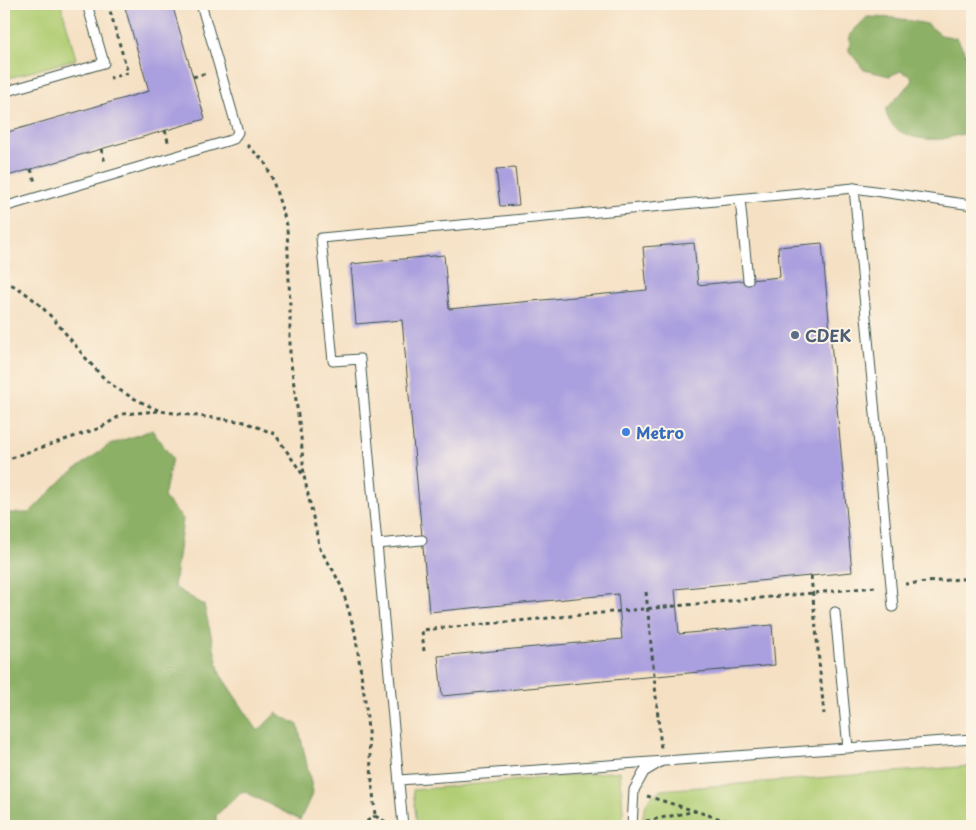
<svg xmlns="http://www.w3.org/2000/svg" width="976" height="830" font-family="'Playpen Sans',sans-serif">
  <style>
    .green { fill: #b0cd73; stroke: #688554 }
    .forest { fill: #8cb065; stroke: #56764c }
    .building { fill: #aa9fdf }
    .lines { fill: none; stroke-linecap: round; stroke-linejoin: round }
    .lane-casing { stroke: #3f5549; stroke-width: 11 }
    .path { stroke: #3f5549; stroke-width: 3; stroke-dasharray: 4 4; stroke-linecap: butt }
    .lane { stroke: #fff; stroke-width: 9 }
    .service-dot { fill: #5c6f8a; stroke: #fcf5e5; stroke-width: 2 }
    .shop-dot { fill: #3f7fe0; stroke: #fcf5e5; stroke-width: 2 }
    .labels { text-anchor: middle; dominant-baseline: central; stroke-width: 4; stroke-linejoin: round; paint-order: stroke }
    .service-label { font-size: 16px; font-weight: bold; fill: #4e5e75; stroke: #fcf5e5; text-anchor: start }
    .shop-label { font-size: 16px; font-weight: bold; fill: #366cbe; stroke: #fcf5e5; text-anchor: start }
  </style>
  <rect width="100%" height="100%" fill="#fcf5e5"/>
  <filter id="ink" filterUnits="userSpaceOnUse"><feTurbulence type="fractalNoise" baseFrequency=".02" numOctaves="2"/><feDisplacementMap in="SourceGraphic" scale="10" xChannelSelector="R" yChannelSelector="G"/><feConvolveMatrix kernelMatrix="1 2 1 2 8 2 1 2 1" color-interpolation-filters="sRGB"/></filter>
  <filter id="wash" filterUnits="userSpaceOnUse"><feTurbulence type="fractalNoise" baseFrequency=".0096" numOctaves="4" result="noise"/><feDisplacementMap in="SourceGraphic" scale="20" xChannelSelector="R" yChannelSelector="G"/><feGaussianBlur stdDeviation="1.12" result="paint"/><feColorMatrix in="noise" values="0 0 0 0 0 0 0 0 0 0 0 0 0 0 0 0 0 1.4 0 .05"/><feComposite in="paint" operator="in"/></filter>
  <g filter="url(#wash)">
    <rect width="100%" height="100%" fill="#f5e0c3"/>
    <g class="green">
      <path d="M4 4H61L76 59 9 78 4 61Z"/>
      <path d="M972 766V826H643C642 809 646 798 661 790Z"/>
      <path d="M620 771 624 826H417L413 790Z"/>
    </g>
    <g class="forest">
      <path d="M867 17 895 18 927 24 941 35 957 38 968 58 972 61V132C962 134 952 137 942 139 921 141 887 135 886 109L912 82 911 76 901 71 889 76 864 70 849 51 850 34Z"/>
      <path d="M152 430 172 458 164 497 183 519 174 587 204 605 220 674 258 731 276 713 298 725 313 792 300 820 243 791 216 815V826H4V513H29L65 477 109 445Z"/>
    </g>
    <g id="blocks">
      <g class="building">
        <path d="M124 4H172L205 119 4 177V133L149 91Z"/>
        <path d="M515 168 519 205 500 206 496 169Z"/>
        <path d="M694 243 698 285 780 277 778 247 822 243 852 572 675 589 679 634 772 625 775 665 442 696 438 656 622 639 618 594 429 612 402 320 356 324 351 264 444 255 449 309 647 290 643 247Z"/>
      </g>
    </g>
  </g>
  <g filter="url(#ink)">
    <use href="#blocks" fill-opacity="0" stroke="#3f5549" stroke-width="1"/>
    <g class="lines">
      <defs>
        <g id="lane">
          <path d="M4 92 104 63 87 4"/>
          <path d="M854 188 893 607"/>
          <path d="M740 199 748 280"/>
          <path d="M4 207 234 139 238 132 201 4"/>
          <path d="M377 544 422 540"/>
          <path d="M835 612 848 748"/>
          <path d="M399 780 972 739"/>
          <path d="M403 826 360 359 333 361 321 238 854 188 972 205"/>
          <path d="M632 826 634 790 644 772 659 763"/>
        </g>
      </defs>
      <use href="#lane" class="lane-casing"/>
      <g class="path">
        <path d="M108 4 128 73 110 78"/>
        <path d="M193 77 207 73"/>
        <path d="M165 130 169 145"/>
        <path d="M247 145 264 161 272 178 287 225 290 308V356L301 437 304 476 320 549 333 570 342 588 355 632 366 707 375 816"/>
        <path d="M101 149 105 162"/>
        <path d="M31 169 35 182"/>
        <path d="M4 281C46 299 69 342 100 374 116 391 137 400 158 410"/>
        <path d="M4 462 16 456 100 428 123 414 159 411 245 422 275 434 303 475"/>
        <path d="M811 576 824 714"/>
        <path d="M905 584 972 578"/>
        <path d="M646 592 661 748"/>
        <path d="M424 651 422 630 876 587"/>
        <path d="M647 796 724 820 771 826"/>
        <path d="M375 816 388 823"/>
        <path d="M646 821 696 811"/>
        <path d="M360 826 375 816"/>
        <path d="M581 826 618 825"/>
      </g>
      <use href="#lane" class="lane"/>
    </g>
  </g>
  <circle class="service-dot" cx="795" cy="335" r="5"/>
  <circle class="shop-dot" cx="626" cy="432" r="5"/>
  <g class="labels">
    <g class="service-label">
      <text x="805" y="335">CDEK</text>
    </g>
    <g class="shop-label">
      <text x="636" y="432">Metro</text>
    </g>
  </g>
  <rect width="976" height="830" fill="none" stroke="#fcf5e5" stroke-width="20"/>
</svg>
